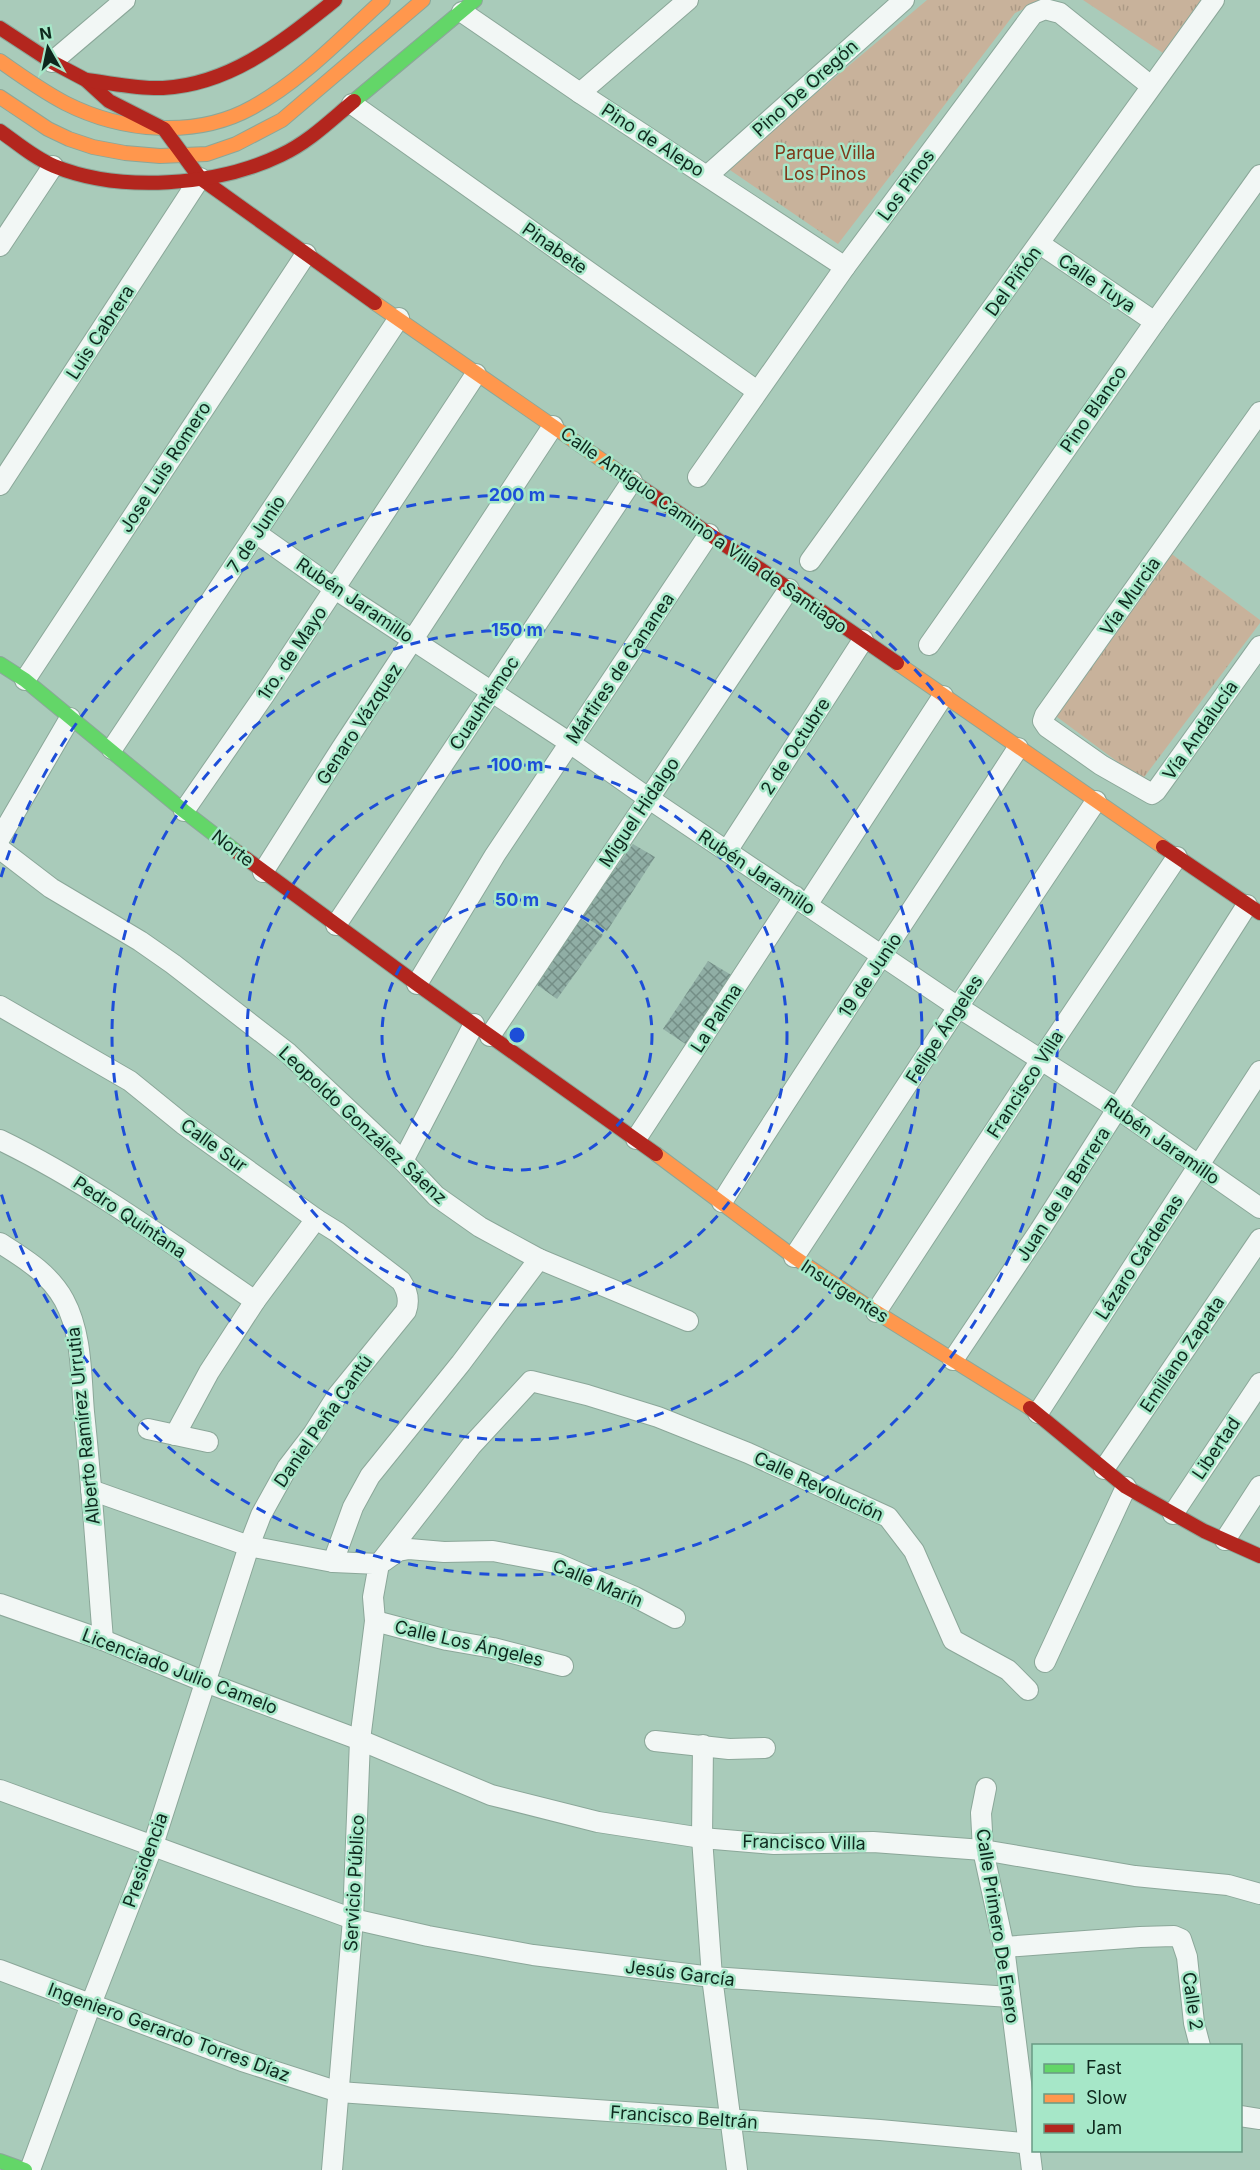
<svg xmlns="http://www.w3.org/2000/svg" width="1260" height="2170" font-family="Inter,sans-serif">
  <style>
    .park { fill: url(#park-tufts) }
    .building { fill: url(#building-cross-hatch) }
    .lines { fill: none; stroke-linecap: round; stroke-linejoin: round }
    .street-casing { stroke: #8ba799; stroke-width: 22 }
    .fast-casing { stroke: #8ba799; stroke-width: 16 }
    .slow-casing { stroke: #8ba799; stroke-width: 16 }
    .jam-casing { stroke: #8ba799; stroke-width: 16 }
    .street { stroke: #f2f7f5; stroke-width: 20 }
    .fast { stroke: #63d668; stroke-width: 14 }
    .slow { stroke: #ff974d; stroke-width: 14 }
    .jam { stroke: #b3261e; stroke-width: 14 }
    .ring { fill: none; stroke: #1d4ed8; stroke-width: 3; stroke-dasharray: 10 8 }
    .labels { text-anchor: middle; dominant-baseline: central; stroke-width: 5; stroke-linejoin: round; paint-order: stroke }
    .street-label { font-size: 18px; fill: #0e281d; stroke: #a6e7c8 }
    .park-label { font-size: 18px; fill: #7e391a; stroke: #a6e7c8 }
    .centre { fill: #1d4ed8; stroke: #a6e7c8; stroke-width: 3 }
    .ring-label { font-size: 18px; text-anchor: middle; font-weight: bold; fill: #1d4ed8; stroke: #a6e7c8; stroke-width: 5; stroke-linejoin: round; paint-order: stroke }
  </style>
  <defs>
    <pattern id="park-tufts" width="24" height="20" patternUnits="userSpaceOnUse" patternTransform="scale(1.5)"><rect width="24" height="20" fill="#c8b29b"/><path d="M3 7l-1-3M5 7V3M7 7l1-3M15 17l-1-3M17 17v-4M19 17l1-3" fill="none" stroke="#ab9985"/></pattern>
    <pattern id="building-cross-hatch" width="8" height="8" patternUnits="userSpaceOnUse" patternTransform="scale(1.5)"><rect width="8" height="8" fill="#90aea5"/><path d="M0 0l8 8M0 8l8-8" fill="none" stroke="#748e86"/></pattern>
  </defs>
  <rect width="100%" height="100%" fill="#a9cbba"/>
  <g class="park">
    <path d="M927 0H1044L1015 13 838 244 727 168Z"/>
    <path d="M1083 0H1211L1169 57Z"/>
    <path d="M1169 552 1260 620V623L1142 780 1049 711Z"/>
  </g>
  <g class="building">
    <path d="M633 844 655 857 607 931 582 915Z"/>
    <path d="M579 917 603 935 557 999 533 982Z"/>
    <path d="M708 961 733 976 687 1045 663 1029Z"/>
  </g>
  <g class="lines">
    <defs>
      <g id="street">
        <path d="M462 12 580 93 845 267"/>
        <path d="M52 62 125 0"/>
        <path d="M580 93 688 0"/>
        <path d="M352 104 757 391"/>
        <path d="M707 176 904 0"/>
        <path d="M1040 244 1155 322"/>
        <path d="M0 246 53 166"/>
        <path d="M1260 412 1045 715 1043 721 1047 727 1101 765 1152 794 1156 791 1260 646"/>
        <path d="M698 477 845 267 1033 14 1045 9 1060 13 1151 86"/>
        <path d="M0 485 200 178"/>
        <path d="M256 533 335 589 570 743 648 798 958 1007 1118 1109 1260 1208"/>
        <path d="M810 561 1214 0"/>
        <path d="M929 645 1155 322 1260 175"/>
        <path d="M25 680 306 254"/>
        <path d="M112 749 399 318"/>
        <path d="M184 811 265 694 476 374"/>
        <path d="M0 838 70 718"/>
        <path d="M0 849 51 888 140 941 173 964 288 1053 403 1161 436 1196 480 1227 539 1259 688 1321"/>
        <path d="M727 851 863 640"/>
        <path d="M263 872 341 749 553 426"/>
        <path d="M807 905 943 696"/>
        <path d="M336 925 632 481"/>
        <path d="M417 984 495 855 709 534"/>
        <path d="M0 1006 130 1081 183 1124 316 1219 337 1232 401 1281C407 1290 410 1300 406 1311L337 1396 313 1434 287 1468 261 1515 249 1546 153 1845 91 2004 30 2170"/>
        <path d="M490 1036 789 589"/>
        <path d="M636 1139 795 896"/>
        <path d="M0 1140C91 1184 172 1244 255 1301"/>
        <path d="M403 1161 474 1024"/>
        <path d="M722 1202C818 1049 920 899 1018 748"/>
        <path d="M0 1243C25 1259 49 1273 64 1300 82 1333 81 1376 84 1412 92 1488 97 1564 103 1640"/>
        <path d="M794 1257 958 1007 1096 801"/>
        <path d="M876 1312 1041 1060 1177 857"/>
        <path d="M953 1360 1040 1230 1247 905"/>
        <path d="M1038 1413 1260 1071"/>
        <path d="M148 1429 208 1442"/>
        <path d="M175 1435 209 1372 255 1301 316 1219"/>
        <path d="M1104 1469 1260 1239"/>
        <path d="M91 1490 249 1546 333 1562 379 1564 373 1597 375 1621 360 1740 353 1919 332 2170"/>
        <path d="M1173 1514 1260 1383"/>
        <path d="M1225 1540 1260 1486"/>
        <path d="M384 1561 398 1551 409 1549 444 1552 493 1551 556 1563 635 1597 675 1618"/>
        <path d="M333 1562 353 1507 370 1476 461 1363 539 1259"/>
        <path d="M379 1564 471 1446 531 1381 587 1395 658 1417 748 1453 888 1517 914 1551 953 1640 1008 1670 1028 1690"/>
        <path d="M0 1604 103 1640 205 1682 360 1740 491 1795 598 1822 702 1838 774 1844 873 1842 983 1850 1135 1876 1228 1885 1260 1894"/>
        <path d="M375 1621 447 1640 493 1648 563 1666"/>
        <path d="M1045 1662 1126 1487"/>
        <path d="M655 1741 729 1749 765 1748"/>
        <path d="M703 1745 702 1838 712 1977 737 2170"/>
        <path d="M986 1788 981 1813 983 1850 1004 1947 1032 2170"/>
        <path d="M0 1790 353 1919 428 1936 533 1955 712 1977 1010 1997"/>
        <path d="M1004 1947 1140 1937 1174 1936 1181 1939 1187 1957 1194 2023 1200 2046"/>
        <path d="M0 1970 242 2061 339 2092 880 2130 1034 2144"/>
        <path d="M1240 2116 1260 2119"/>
      </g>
      <g id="fast">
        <path d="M354 101 475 0"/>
        <path d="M0 664 25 680 184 811 237 852"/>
        <path d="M0 2161 25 2170"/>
      </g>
      <g id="slow">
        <path d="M0 61C21 76 42 91 65 103 122 132 196 139 253 107 302 80 342 37 383 0"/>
        <path d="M0 97 48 129 69 139 93 147 125 153 160 156 207 154 236 144 282 120 423 0"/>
        <path d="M375 303 632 481"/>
        <path d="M897 663 1163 847"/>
        <path d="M656 1154 794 1257 876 1312 1030 1408"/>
      </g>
      <g id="jam">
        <path d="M0 28 52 62 86 80 109 101 164 129 200 178 375 303"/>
        <path d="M86 80C112 83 137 89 163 88 232 84 283 41 335 0"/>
        <path d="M0 131C17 143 34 158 54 166 120 193 217 186 281 155 309 142 331 120 354 101"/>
        <path d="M632 481 897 663"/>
        <path d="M1163 847 1260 913"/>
        <path d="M237 852 417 984 656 1154"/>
        <path d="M1030 1408 1126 1487 1204 1531 1260 1556"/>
      </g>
    </defs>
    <use href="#street" class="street-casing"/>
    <use href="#fast" class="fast-casing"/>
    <use href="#slow" class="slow-casing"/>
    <use href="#jam" class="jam-casing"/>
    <use href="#street" class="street"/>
    <use href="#fast" class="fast"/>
    <use href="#slow" class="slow"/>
    <use href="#jam" class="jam"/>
  </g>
  <g class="ring">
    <circle cx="517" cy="1035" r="135"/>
    <circle cx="517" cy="1035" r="270"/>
    <circle cx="517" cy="1035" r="405"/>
    <path d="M1 877A540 540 0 1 1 1 1193"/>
  </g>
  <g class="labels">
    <g class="street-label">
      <text transform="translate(805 88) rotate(-42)">Pino De Oregón</text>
      <text transform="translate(653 140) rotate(33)">Pino de Alepo</text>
      <text transform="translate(906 185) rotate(-54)">Los Pinos</text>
      <text transform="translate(555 248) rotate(35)">Pinabete</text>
      <text transform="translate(1013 281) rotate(-54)">Del Piñón</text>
      <text transform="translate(1097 283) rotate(34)">Calle Tuya</text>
      <text transform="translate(100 332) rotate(-57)">Luis Cabrera</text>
      <text transform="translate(1093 409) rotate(-55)">Pino Blanco</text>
      <text transform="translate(165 467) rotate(-57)">Jose Luis Romero</text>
      <text transform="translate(704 530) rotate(35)">Calle Antiguo Camino a Villa de Santiago</text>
      <text transform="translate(256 534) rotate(-56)">7 de Junio</text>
      <text transform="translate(1130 596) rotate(-55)">Vía Murcia</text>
      <text transform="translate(355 600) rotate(34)">Rubén Jaramillo</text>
      <text transform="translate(292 653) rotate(-56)">1ro. de Mayo</text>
      <text transform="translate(620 668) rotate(-56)">Mártires de Cananea</text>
      <text transform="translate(484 703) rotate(-56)">Cuauhtémoc</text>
      <text transform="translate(359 724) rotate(-57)">Genaro Vázquez</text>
      <text transform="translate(1200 730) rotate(-55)">Vía Andalucía</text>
      <text transform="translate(795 746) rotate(-57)">2 de Octubre</text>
      <text transform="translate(639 812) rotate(-56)">Miguel Hidalgo</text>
      <text transform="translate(233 848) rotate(38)">Norte</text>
      <text transform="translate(757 872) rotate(34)">Rubén Jaramillo</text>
      <text transform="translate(870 975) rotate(-56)">19 de Junio</text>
      <text transform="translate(716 1018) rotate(-57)">La Palma</text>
      <text transform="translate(944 1029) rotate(-57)">Felipe Ángeles</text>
      <text transform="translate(1025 1084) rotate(-57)">Francisco Villa</text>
      <text transform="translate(363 1125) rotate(43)">Leopoldo González Sáenz</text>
      <text transform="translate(1162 1141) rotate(35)">Rubén Jaramillo</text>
      <text transform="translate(214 1145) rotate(36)">Calle Sur</text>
      <text transform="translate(1063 1194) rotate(-57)">Juan de la Barrera</text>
      <text transform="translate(130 1217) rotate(34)">Pedro Quintana</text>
      <text transform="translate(1139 1257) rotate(-57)">Lázaro Cárdenas</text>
      <text transform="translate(845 1291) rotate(33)">Insurgentes</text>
      <text transform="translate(1182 1354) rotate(-56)">Emiliano Zapata</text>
      <text transform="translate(323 1421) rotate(-55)">Daniel Peña Cantú</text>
      <text transform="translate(83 1426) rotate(-96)">Alberto Ramírez Urrutia</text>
      <text transform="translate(1216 1448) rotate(-56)">Libertad</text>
      <text transform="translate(819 1486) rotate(25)">Calle Revolución</text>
      <text transform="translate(598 1583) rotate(23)">Calle Marín</text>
      <text transform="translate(469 1643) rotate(13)">Calle Los Ángeles</text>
      <text transform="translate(180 1671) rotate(21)">Licenciado Julio Camelo</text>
      <text transform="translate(804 1842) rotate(1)">Francisco Villa</text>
      <text transform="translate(145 1860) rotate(-70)">Presidencia</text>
      <text transform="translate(354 1883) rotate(-87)">Servicio Público</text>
      <text transform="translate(998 1926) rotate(81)">Calle Primero De Enero</text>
      <text transform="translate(680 1973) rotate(7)">Jesús García</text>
      <text transform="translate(1193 2001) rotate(82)">Calle 2</text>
      <text transform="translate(169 2032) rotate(20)">Ingeniero Gerardo Torres Díaz</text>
      <text transform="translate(684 2117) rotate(4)">Francisco Beltrán</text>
    </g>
    <g class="park-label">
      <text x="825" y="152">Parque Villa<tspan x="825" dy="21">Los Pinos</tspan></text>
    </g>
  </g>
  <circle cx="517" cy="1035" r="9" class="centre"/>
  <g class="ring-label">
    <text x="517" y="501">200 m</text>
    <text x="517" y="636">150 m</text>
    <text x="517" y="771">100 m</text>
    <text x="517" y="906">50 m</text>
  </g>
  <rect x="1032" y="2044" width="210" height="108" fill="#a6e7c8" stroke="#699b84" stroke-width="1.5"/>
  <rect x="1044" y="2064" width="30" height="9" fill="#63d668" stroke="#699b84" stroke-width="1.5"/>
  <text x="1086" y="2074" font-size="18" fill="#0e281d">Fast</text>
  <rect x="1044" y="2094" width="30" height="9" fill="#ff974d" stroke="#699b84" stroke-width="1.5"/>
  <text x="1086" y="2104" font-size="18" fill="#0e281d">Slow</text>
  <rect x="1044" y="2124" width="30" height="9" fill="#b3261e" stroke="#699b84" stroke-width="1.5"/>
  <text x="1086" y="2134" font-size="18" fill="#0e281d">Jam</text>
  <g transform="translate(48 48) rotate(351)" stroke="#a6e7c8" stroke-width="4.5" paint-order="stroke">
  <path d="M0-4.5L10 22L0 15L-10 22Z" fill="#0e281d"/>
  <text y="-9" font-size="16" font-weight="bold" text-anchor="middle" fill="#0e281d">N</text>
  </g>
</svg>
